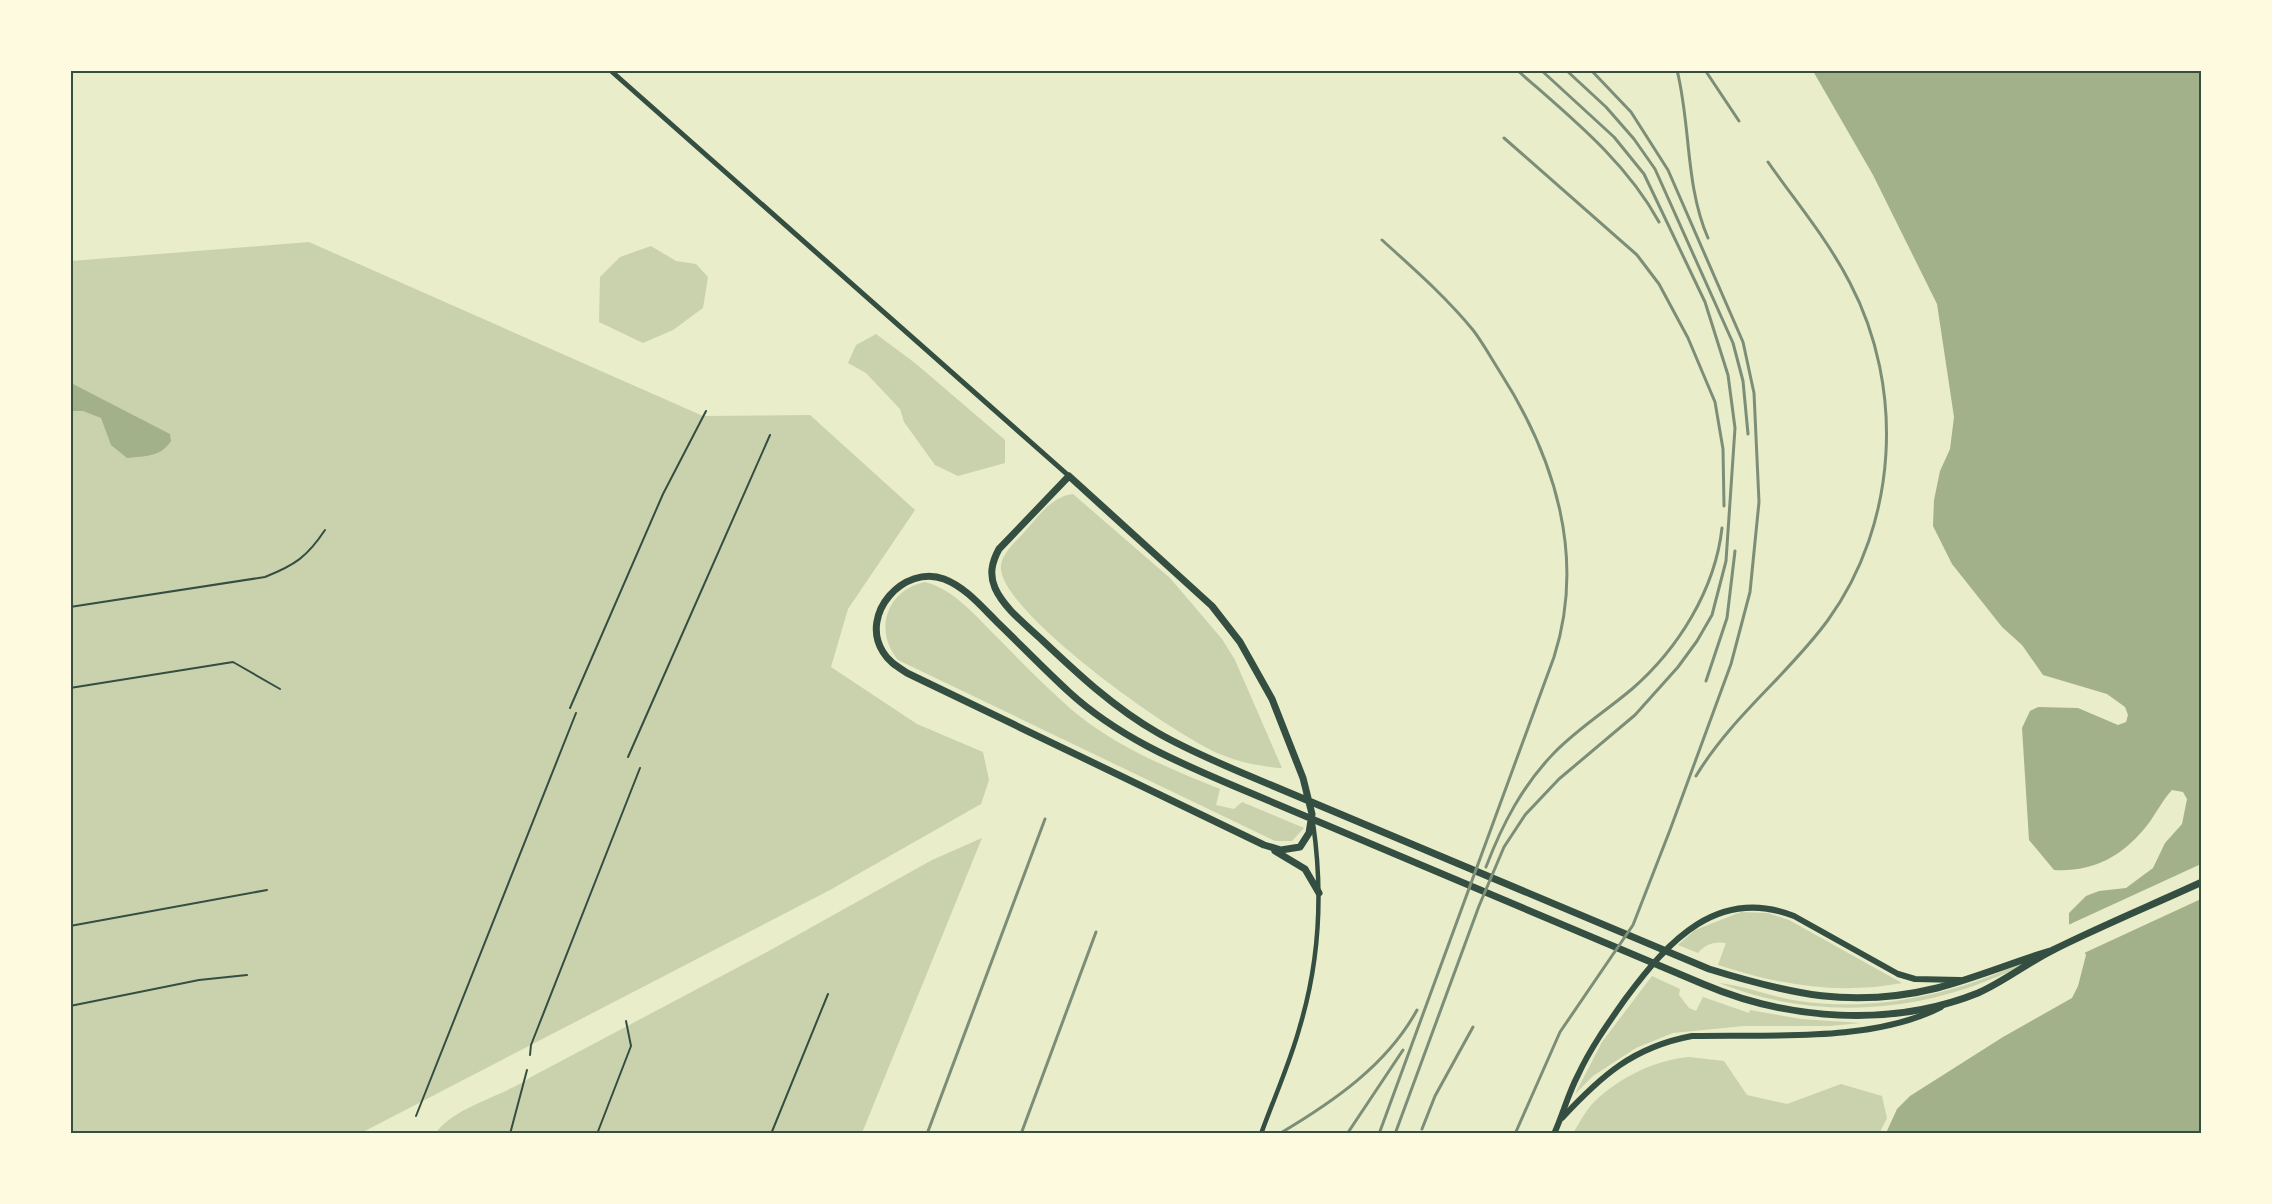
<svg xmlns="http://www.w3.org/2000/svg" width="2272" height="1204" font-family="Merriweather,serif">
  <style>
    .green { fill: #cad2ad }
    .water { fill: #a3b18a }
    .pier { fill: #e9edc9 }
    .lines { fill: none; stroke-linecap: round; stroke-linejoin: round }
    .service { stroke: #344e41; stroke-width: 2 }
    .minor { stroke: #344e41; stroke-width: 4.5 }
    .tertiary { stroke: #344e41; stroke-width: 5 }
    .secondary { stroke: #344e41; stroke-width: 6 }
    .primary { stroke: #344e41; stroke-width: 7 }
    .rail { stroke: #7c8e77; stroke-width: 3 }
    .neatline { fill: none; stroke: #344e41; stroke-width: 2 }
  </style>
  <rect width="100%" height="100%" fill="#e9edc9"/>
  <g class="green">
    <path d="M309 242 703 416 810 415 915 510 848 609 831 667 917 724 983 752 989 780 981 804 830 890 361 1133H71V261Z"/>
    <path d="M651 246 676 261 696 264 708 277 703 308 673 330 643 343 599 322 600 277 620 257Z"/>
    <path d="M876 334 915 363 1005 440V463L958 476 935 465 904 422 900 409 866 373 848 363 856 345Z"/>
    <path d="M1073 494 1170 578 1222 639 1235 660 1282 768C1264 767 1242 763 1225 756 1179 740 1006 616 1001 570 999 554 1018 540 1027 529 1039 515 1053 496 1073 494Z"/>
    <path d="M925 582C956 590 978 619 1000 640 1023 664 1047 688 1072 710 1116 747 1168 768 1220 789L1216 805 1234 809 1242 802 1304 828 1292 841H1275L898 660C873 630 887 590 925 582Z"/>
    <path d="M982 838 862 1133 435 1134C454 1106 503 1097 531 1077L767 952 932 860Z"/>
    <path d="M1741 912 1768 913 1789 920 1902 983C1839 995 1779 985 1718 965L1726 943C1715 941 1705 944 1698 953L1678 945 1695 930Z"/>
    <path d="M2023 962H2026C2014 971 1998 976 1984 982 1900 1015 1803 1017 1719 983 1746 986 1772 997 1799 1001 1875 1012 1954 995 2023 962Z"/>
    <path d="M1652 976 1680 989 1679 995 1689 1008 1696 1011 1703 997 1749 1013 1750 1010 1801 1019 1861 1023 1829 1026H1744L1673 1033 1636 1048 1593 1076 1575 1094 1602 1042Z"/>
    <path d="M1689 1057 1724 1061 1747 1095 1787 1104 1841 1084 1882 1096 1887 1118 1879 1134 1573 1133C1579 1124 1585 1111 1594 1102 1619 1078 1654 1060 1689 1057Z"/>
  </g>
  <g class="water">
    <path d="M1813 71H2201V1133H1886L1897 1109 1910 1096 2003 1037 2072 998 2078 986 2086 955 2069 924V913L2086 896 2099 891 2126 888 2153 868 2165 843 2182 824 2187 799 2183 792 2172 790C2161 802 2155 816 2145 828 2120 858 2092 872 2054 870L2029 840 2022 728 2030 711 2038 707 2078 708 2118 725 2126 722 2128 715 2125 707 2107 694 2043 675 2022 645 2002 627 1952 564 1933 526 1934 500 1940 471 1950 449 1954 417 1937 304 1873 175Z"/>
    <path d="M71 383 170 434 171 441C161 457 145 456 127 458L111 445 101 418 83 411H71Z"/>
  </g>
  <path class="pier" d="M2201 864V899L2082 954 2066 926Z"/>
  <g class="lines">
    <g class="service">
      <path d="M70 607 265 577C295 565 307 557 325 530"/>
      <path d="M70 688 233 662 280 689"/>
      <path d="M570 708 663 494 706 411"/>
      <path d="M628 757 770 435"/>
      <path d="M70 926 267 890"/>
      <path d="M70 1006 199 980 247 975"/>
      <path d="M530 1055 531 1045 640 768"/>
      <path d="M416 1116 576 713"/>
      <path d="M510 1134 527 1070"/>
      <path d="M597 1134 631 1046 626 1021"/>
      <path d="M771 1134 828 994"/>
    </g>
    <path class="minor" d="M1261 1134C1274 1098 1290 1063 1300 1026 1320 959 1323 892 1313 823"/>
    <path class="tertiary" d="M610 70 1069 476"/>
    <g class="secondary">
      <path d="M1562 1118C1601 1076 1633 1047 1692 1036 1768 1034 1872 1043 1941 1007"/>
      <path d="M1554 1134C1563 1114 1568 1094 1578 1075 1591 1047 1609 1022 1626 998 1668 941 1718 886 1794 916L1898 974 1915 979 1960 980"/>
    </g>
    <g class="primary">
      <path d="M1275 851 1305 869 1319 893"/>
      <path d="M2050 951C2013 962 1976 978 1937 988 1852 1009 1790 994 1709 969L1240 772C1212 760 1184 748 1158 733 1114 708 1077 673 1041 639 1025 624 1004 608 995 588 989 574 992 562 999 549L1069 476 1212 606 1240 642 1272 699 1303 778 1312 814 1309 833 1300 847 1281 850 1264 845 907 673C898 667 889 662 883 652 859 614 904 564 944 579 965 587 981 606 997 622 1021 645 1044 669 1069 692 1117 736 1175 761 1234 786L1703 984C1787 1020 1891 1028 1978 993 2005 981 2027 963 2053 950 2101 926 2152 905 2202 882"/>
    </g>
    <g class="rail">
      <path d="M1517 70C1569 116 1625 160 1659 222"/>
      <path d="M1566 70 1606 107 1634 139 1655 169 1733 343 1743 381 1748 434"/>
      <path d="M1677 70C1691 126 1685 185 1708 238"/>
      <path d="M1705 70 1739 121"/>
      <path d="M1504 138 1637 255 1659 284 1688 338 1715 402 1723 449 1724 506"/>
      <path d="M1706 681 1727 618 1735 551"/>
      <path d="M1696 776C1732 716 1788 675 1828 620 1898 523 1905 388 1850 283 1828 240 1796 202 1768 162"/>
      <path d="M1486 867C1502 825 1522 786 1554 753 1577 729 1606 711 1632 689 1678 649 1715 590 1722 528"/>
      <path d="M1422 1129 1435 1096 1473 1027"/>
      <path d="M927 1134 1045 819"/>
      <path d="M1021 1134 1096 932"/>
      <path d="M1279 1134C1333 1102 1387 1065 1417 1010"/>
      <path d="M1347 1134 1403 1050"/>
      <path d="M1379 1134 1554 657C1586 557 1555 458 1500 372 1491 358 1483 343 1473 330 1446 297 1414 269 1382 240"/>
      <path d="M1395 1134 1479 906 1504 847 1525 815 1559 779 1635 715 1678 667 1697 641 1712 615 1726 561 1735 428 1728 375 1705 302 1644 174 1614 137 1541 70"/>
      <path d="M1515 1134 1560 1032 1633 925 1670 830 1731 664 1750 592 1759 502 1754 393 1743 342 1668 170 1631 112 1591 70"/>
    </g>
  </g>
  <rect width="2272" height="1204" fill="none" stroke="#fefae0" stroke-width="144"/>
  <rect x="72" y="72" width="2128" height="1060" class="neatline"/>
</svg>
